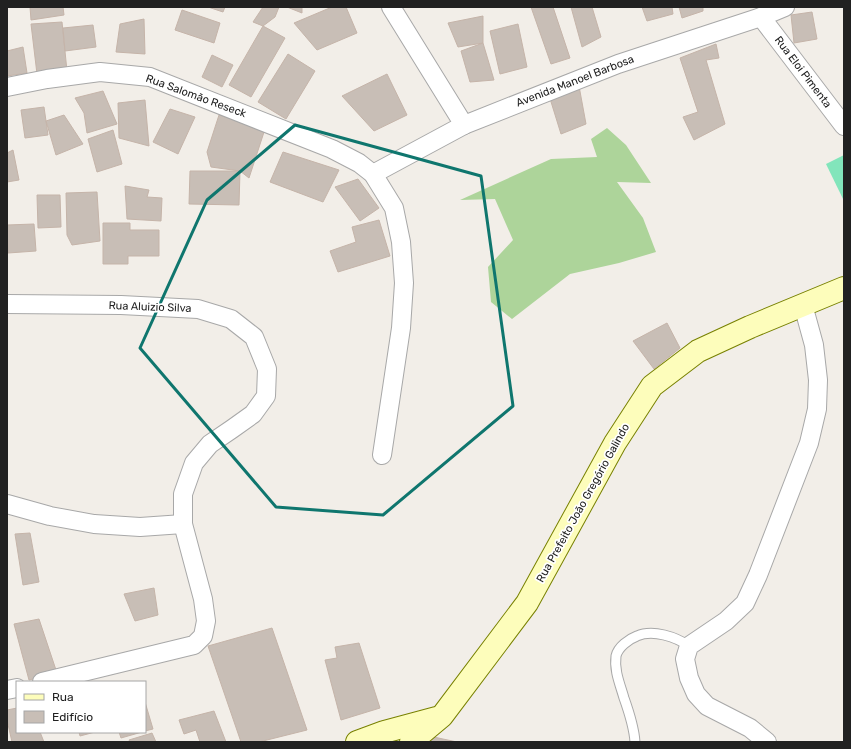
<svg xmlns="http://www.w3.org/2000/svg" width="851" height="749" font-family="Rubik,sans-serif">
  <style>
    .forest { fill: #add49a }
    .pitch { fill: #82e5bb }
    .building { fill: #c8beb6; stroke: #c5b4a9 }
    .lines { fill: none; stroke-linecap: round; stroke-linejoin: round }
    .lane-casing { stroke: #a8a8a8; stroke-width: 11 }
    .street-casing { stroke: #a8a8a8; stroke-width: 20 }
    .secondary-casing { stroke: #788100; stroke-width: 24 }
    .lane { stroke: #fff; stroke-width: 9 }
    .street { stroke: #fff; stroke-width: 18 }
    .secondary { stroke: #fdfdbb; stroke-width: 22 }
    .marked { fill: none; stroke: #0f766e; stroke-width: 3; stroke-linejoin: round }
    .labels { text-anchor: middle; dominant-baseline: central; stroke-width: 3.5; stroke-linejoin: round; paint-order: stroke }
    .street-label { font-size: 11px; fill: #212121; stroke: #fff }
  </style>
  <rect width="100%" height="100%" fill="#f2eee8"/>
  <path class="forest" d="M607 128 626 145 651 183 617 182 643 218 656 252 619 263 570 274 512 319 491 302 488 267 513 240 495 199 460 200 551 159 597 157 591 139Z"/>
  <path class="pitch" d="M844 155V201L826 164Z"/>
  <g class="building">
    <path d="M30 7H63L64 15 31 20Z"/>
    <path d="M208 7H225L223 12Z"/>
    <path d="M263 7H279L275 17 263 26 253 22Z"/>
    <path d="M287 7H302V13Z"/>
    <path d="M332 7H346L357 33 317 50 294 23Z"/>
    <path d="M531 7H553L570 58 551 64Z"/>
    <path d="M571 7H592L601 37 582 47Z"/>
    <path d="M642 7H672L673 14 647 21Z"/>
    <path d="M679 7H703V11L682 18Z"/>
    <path d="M182 10 220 23 214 43 175 30Z"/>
    <path d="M812 12 817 39 794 43 791 15Z"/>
    <path d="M483 16V43L458 47 448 23Z"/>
    <path d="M144 19 145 54 116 52 120 24Z"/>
    <path d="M62 22 67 71 37 74 31 24Z"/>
    <path d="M518 24 527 67 500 74 490 31Z"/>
    <path d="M93 25 96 47 65 51 63 28Z"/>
    <path d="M263 26 285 38 251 97 229 85Z"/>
    <path d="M483 43 494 80 470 82 461 51Z"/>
    <path d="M716 44 719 58 706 60 725 124 694 140 683 117 698 112 680 58Z"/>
    <path d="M23 47 27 73 7 76V51Z"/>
    <path d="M288 54 315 71 286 119 258 102Z"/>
    <path d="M212 55 233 65 222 87 202 77Z"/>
    <path d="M387 74 407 115 374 131 342 96Z"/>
    <path d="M579 86 586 124 561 134 548 92Z"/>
    <path d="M103 91 117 124 87 133 84 113 75 98Z"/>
    <path d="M145 100 149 146 119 138 118 103Z"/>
    <path d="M44 107 48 135 25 138 21 110Z"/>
    <path d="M170 109 195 117 178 154 153 142Z"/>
    <path d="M64 115 83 144 56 155 46 121Z"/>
    <path d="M219 115 265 129 249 178 240 171 211 167 207 152Z"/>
    <path d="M113 130 122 164 97 172 88 139Z"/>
    <path d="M13 150 19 180 7 182V153Z"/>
    <path d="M283 152 339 170 323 202 270 182Z"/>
    <path d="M190 171H240L239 205 189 204Z"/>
    <path d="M358 179 379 208 360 221 335 187Z"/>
    <path d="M125 186 149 190 147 197 162 198 161 221 127 219Z"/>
    <path d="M97 192 100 241 72 245 67 235 66 193Z"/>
    <path d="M37 195H60L61 227 38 228Z"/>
    <path d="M379 220 390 256 338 272 330 251 356 242 352 227Z"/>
    <path d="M103 223H130V230H159V256H128V264H103Z"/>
    <path d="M34 224 36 251 8 253 7 225Z"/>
    <path d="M667 323 680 348 654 369 633 341Z"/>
    <path d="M30 533 39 582 23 585 15 534Z"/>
    <path d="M154 588 158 615 135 621 124 594Z"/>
    <path d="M39 619 57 673 29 680 14 624Z"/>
    <path d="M272 628 307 730 259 742H241L208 646Z"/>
    <path d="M359 643 380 708 341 720 325 660 337 658 335 647Z"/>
    <path d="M145 702 153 729 145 731Z"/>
    <path d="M17 708V732H40L44 742H12L7 720V710Z"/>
    <path d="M214 711 226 742H200L196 730 184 734 179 720Z"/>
    <path d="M79 732H95L80 736Z"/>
    <path d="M119 732H142L121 738Z"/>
    <path d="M152 733 156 742H130L129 740Z"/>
    <path d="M429 736 457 742H429Z"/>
  </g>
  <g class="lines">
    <defs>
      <path id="lane" d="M635 742C634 727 629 712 624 698 620 684 614 671 616 656 618 647 629 639 637 636 653 629 676 637 689 646"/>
      <g id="street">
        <path d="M391 7 464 125"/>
        <path d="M761 17 844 126"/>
        <path d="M7 87 47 79 100 72 150 77 332 149 359 163 373 174 394 208 401 242 404 283 401 328 382 455"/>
        <path d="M373 174 464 125 618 64 761 17 785 7"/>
        <path d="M7 304 121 305 198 309 231 319 254 337 267 369 266 396 253 414 232 429 210 444 194 463 183 494V524L203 599 206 621 203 636 194 645 42 682"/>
        <path d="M7 504 50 516 94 524 140 527 183 524"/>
        <path d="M7 690 17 688"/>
        <path d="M767 742 750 728 707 706 696 694 689 678 685 659 689 646 726 621 745 603 758 575 809 443 817 409 818 380 814 345 803 305"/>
      </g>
      <g id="secondary">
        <path d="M357 742 384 732 436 718"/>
        <path d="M411 742 442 716 527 603 615 443 652 386 698 351 750 327 844 288"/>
      </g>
    </defs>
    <use href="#lane" class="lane-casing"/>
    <use href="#street" class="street-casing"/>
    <use href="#secondary" class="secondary-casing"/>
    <use href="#lane" class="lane"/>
    <use href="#street" class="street"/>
    <use href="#secondary" class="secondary"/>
  </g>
  <path class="marked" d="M295 125 481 176 513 406 383 515 276 507 140 348 207 200Z"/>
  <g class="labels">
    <g class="street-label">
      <text transform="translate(803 72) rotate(53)">Rua Eloi Pimenta</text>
      <text transform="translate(575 81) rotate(-21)">Avenida Manoel Barbosa</text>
      <text transform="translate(196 96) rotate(20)">Rua Salomão Reseck</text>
      <text transform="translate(150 307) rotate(2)">Rua Aluizio Silva</text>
      <text transform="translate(583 503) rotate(-61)">Rua Prefeito João Gregório Galindo</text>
    </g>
  </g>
  <rect width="851" height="749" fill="none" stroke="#212121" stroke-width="16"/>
  <rect x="16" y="681" width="130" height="52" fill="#ffffff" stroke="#a6a6a6"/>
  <rect x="24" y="694" width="20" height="6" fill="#fdfdbb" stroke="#a6a6a6"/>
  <text x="52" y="701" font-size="12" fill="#212121">Rua</text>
  <rect x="24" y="711" width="20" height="12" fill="#c8beb6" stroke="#a6a6a6"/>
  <text x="52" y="721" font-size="12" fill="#212121">Edifício</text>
</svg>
